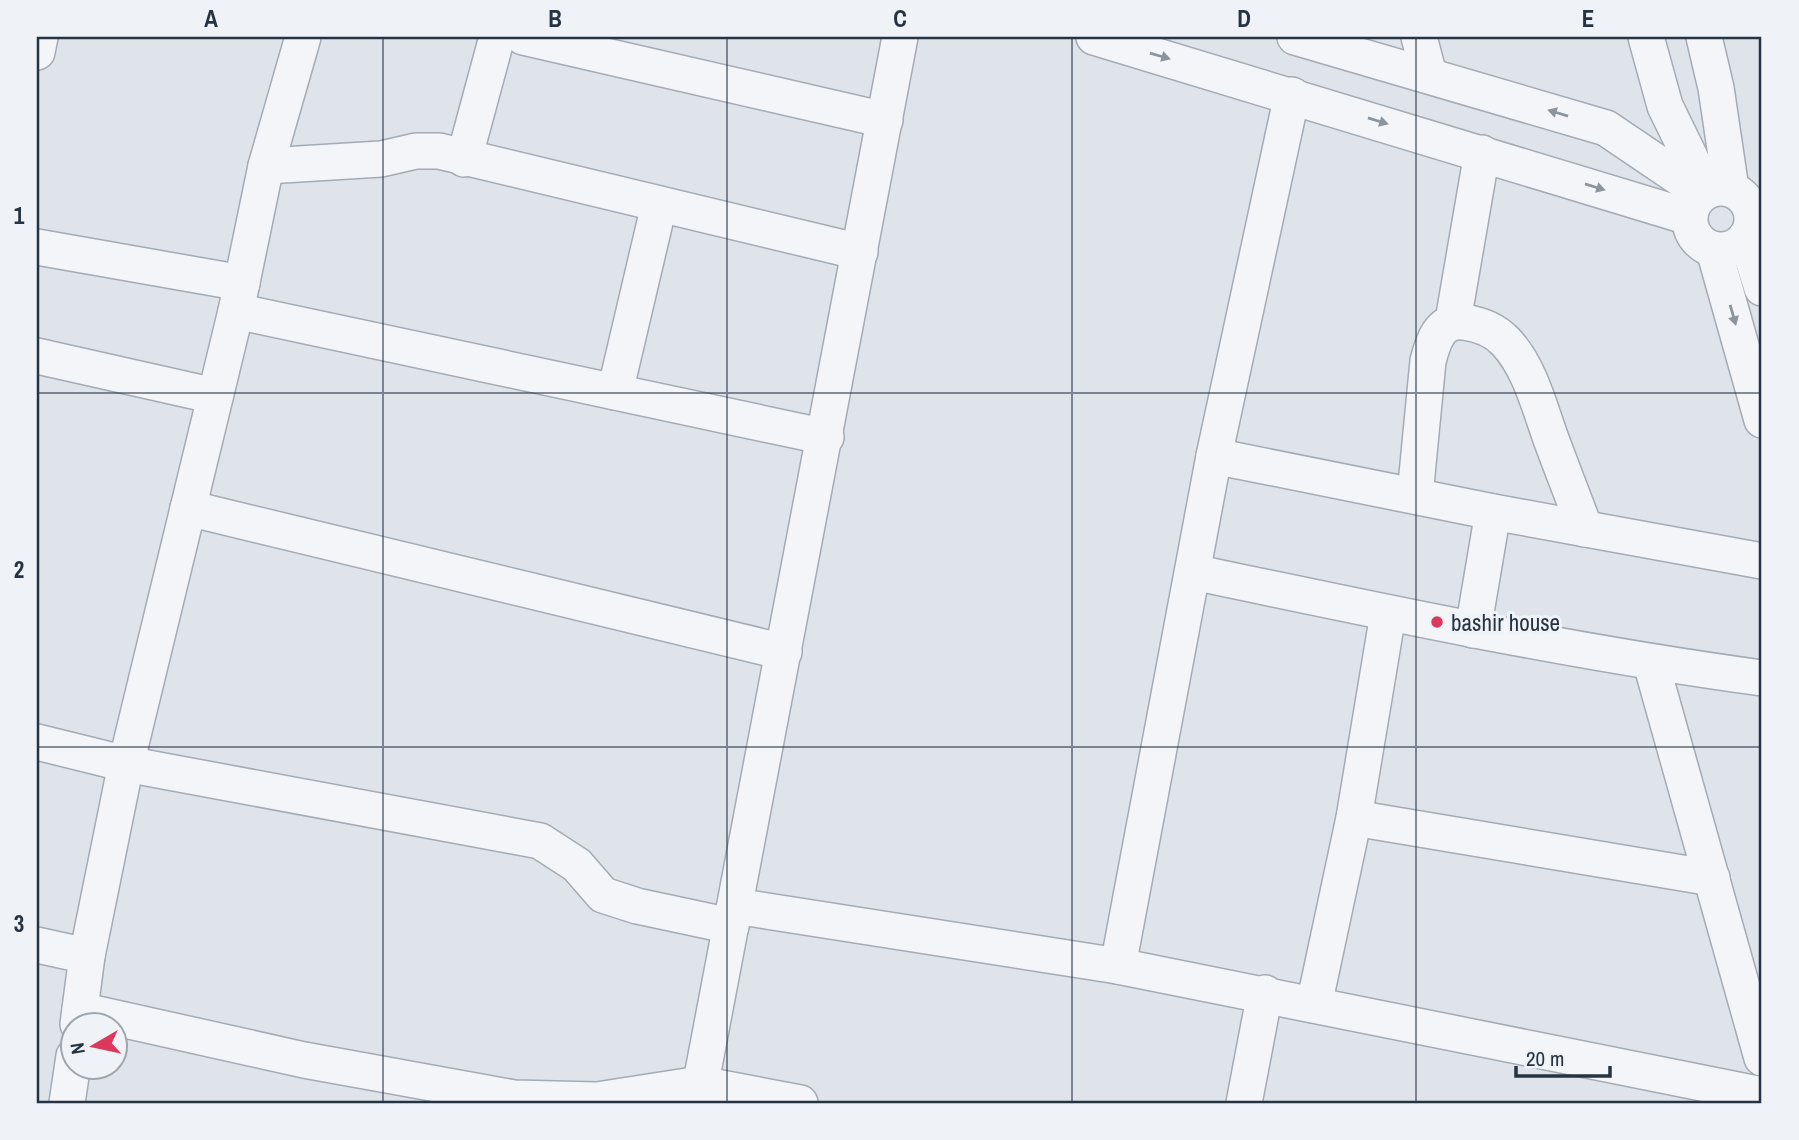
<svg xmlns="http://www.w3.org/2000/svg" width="1799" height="1140" font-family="'Archivo Narrow',sans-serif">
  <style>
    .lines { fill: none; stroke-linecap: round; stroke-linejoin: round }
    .street-casing { stroke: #a4abb5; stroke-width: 38 }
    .street { stroke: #f3f5f8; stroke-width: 35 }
    .oneway { fill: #8c949e }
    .grid { fill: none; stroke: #263343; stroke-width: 2; stroke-opacity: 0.55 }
    .poi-dot { fill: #dc385c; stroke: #eff3f7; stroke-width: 2.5 }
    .labels { text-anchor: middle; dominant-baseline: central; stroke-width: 6; stroke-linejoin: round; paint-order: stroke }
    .poi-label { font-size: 23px; fill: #263343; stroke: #eff3f7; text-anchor: start }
    .neatline { fill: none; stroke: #263343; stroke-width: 2.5 }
    .grid-label { font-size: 23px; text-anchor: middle; font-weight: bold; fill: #263343 }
  </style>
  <rect width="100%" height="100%" fill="#dfe4ea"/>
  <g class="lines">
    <defs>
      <g id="street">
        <path d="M523 37 885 120"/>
        <path d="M1094 37 1689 217"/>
        <path d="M1295 37 1606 128 1702 193"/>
        <path d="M1419 37 1429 75"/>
        <path d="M1646 37 1665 106 1706 190"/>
        <path d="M1704 37 1716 88 1731 189"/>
        <path d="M37 52 40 37"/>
        <path d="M464 159 497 37"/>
        <path d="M266 166 381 159 416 151H439L860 252"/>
        <circle cx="1721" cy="219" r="31"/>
        <path d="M1746 237 1762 288"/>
        <path d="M37 247 242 283"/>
        <path d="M1714 250 1762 420"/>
        <path d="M236 311 826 437"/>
        <path d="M1453 321 1482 153"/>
        <path d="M37 356 215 396"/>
        <path d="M615 392 659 205"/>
        <path d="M1214 456 1493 512 1762 561"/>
        <path d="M1415 495 1428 361C1433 342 1439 320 1463 322 1479 324 1494 329 1506 342 1530 368 1539 406 1551 439 1562 469 1574 499 1585 529"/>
        <path d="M188 508 784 652"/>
        <path d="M1193 572C1382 612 1571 652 1762 678"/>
        <path d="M1473 630 1493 512"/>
        <path d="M1651 663 1762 1058"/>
        <path d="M37 742 126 764 540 841 577 865 603 895 637 906 731 926"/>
        <path d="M1354 818 1712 878"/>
        <path d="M735 906 1118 966 1762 1095"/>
        <path d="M37 945 87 956"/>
        <path d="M1118 966 1214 456 1292 95"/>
        <path d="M1314 1005 1354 818 1388 614"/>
        <path d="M80 1010 304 1060 514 1098 597 1100 700 1084 800 1103"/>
        <path d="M78 1024 87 956 126 764 236 311 266 166 303 37"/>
        <path d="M67 1103 74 1056"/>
        <path d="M697 1103 900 37"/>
        <path d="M1244 1103 1265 993"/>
      </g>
    </defs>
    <use href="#street" class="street-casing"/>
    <use href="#street" class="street"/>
  </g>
  <defs><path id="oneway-solid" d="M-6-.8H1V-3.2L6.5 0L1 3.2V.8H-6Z" transform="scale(1.75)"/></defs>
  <g class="oneway">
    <use href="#oneway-solid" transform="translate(1160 56) rotate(16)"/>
    <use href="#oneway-solid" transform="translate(1558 113) rotate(-163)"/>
    <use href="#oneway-solid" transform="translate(1378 121) rotate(17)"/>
    <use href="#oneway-solid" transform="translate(1595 187) rotate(17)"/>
    <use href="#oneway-solid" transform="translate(1733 315) rotate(74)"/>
  </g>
  <path class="grid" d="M383 37V1103M727 37V1103M1072 37V1103M1416 37V1103M37 393H1762M37 747H1762"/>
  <circle class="poi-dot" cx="1437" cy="622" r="7"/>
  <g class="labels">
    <g class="poi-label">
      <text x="1451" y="622">bashir house</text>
    </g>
  </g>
  <rect width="1799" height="1140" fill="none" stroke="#eff3f7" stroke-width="77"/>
  <g transform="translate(94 1046) rotate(261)"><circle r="33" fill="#eff3f7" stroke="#9fa6af" stroke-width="2"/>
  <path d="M0-5L12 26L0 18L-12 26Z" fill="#dc385c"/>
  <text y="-10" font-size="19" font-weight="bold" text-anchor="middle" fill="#263343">N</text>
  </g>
  <path d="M1516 1066v10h94v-10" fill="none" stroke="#263343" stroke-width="3.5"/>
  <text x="1526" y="1066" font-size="21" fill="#263343" stroke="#eff3f7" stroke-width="5" paint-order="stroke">20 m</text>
  <rect x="38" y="38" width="1722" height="1064" class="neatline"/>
  <g class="grid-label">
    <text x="211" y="27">A</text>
    <text x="555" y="27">B</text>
    <text x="900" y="27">C</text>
    <text x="1244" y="27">D</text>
    <text x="1588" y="27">E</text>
    <text x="19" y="224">1</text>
    <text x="19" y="578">2</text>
    <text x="19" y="932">3</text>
  </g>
</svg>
